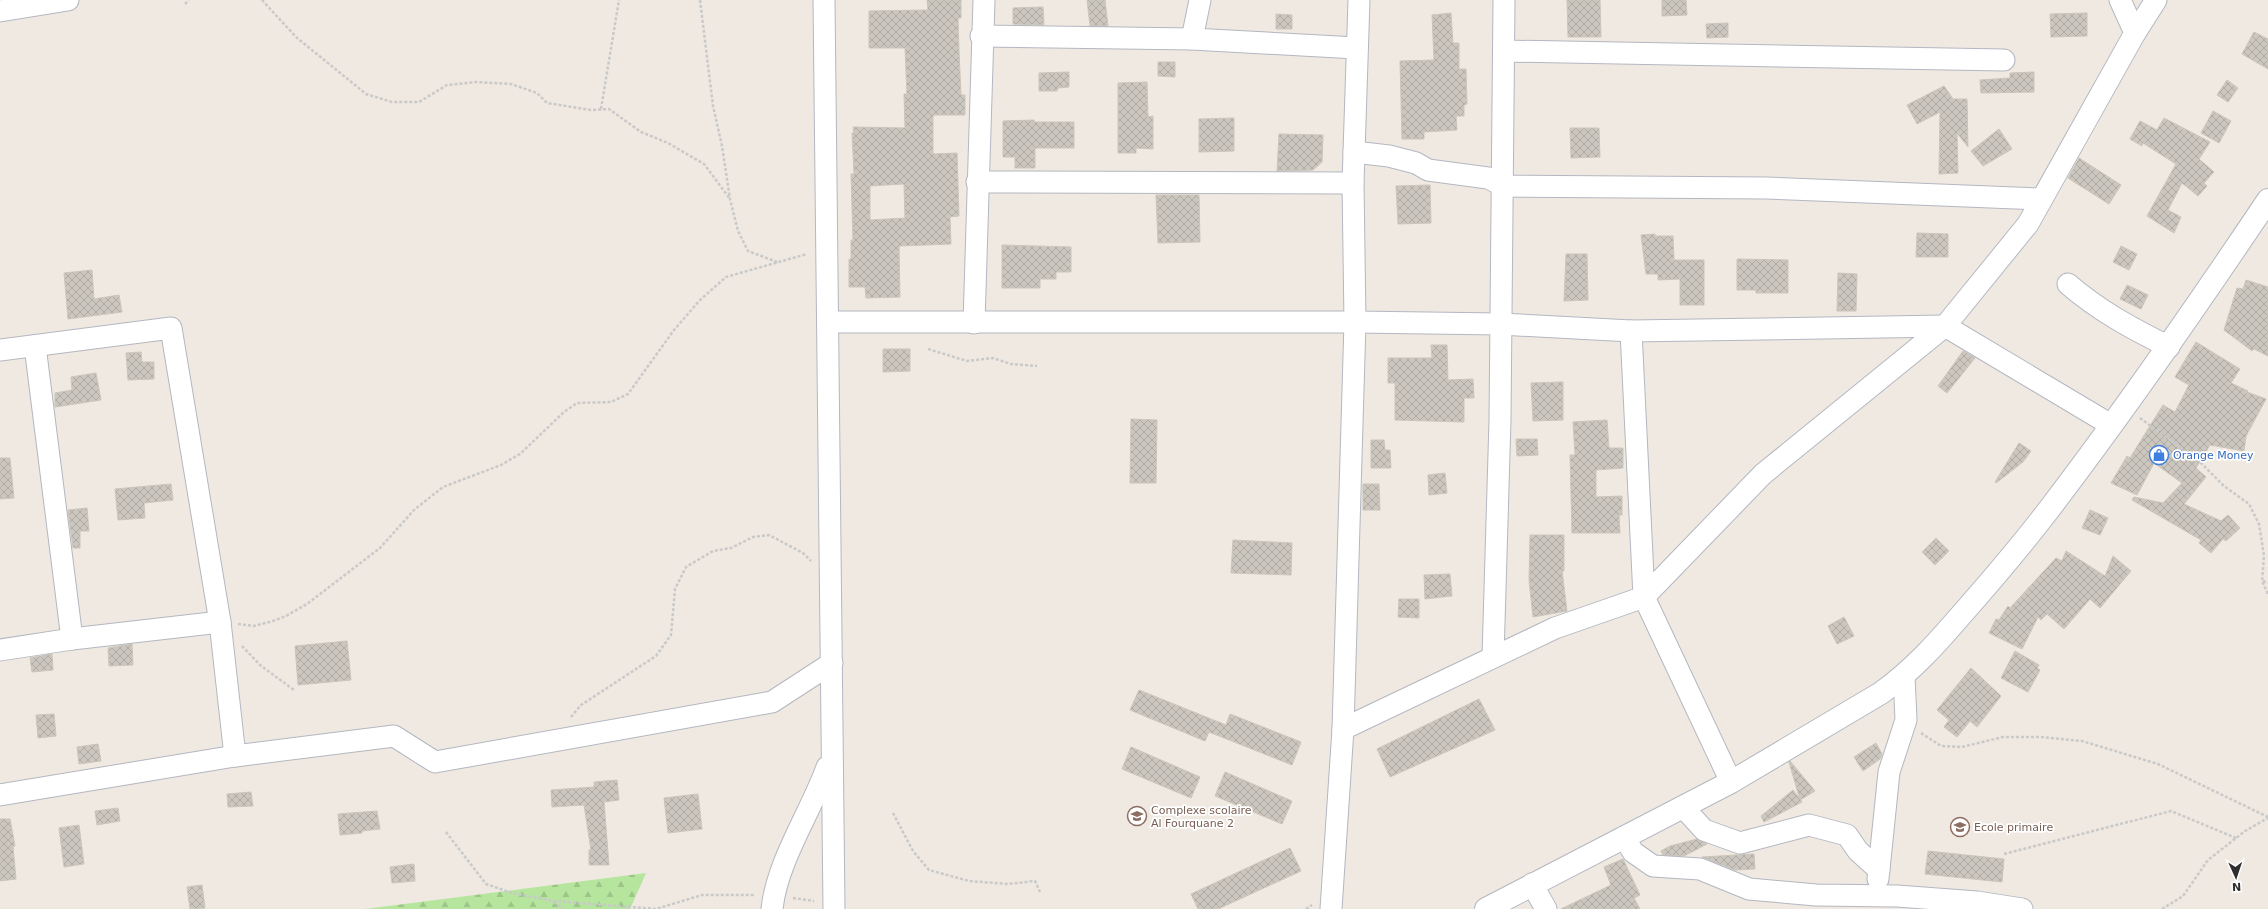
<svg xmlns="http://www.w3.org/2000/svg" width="2268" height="909" font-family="'DejaVu Sans',sans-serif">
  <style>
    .forest { fill: url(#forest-firs) }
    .building { fill: url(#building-cross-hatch); stroke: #cbc5ba; fill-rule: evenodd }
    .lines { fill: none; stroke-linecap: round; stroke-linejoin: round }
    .street-casing { stroke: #b4b7c1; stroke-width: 23 }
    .secondary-casing { stroke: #b4b7c1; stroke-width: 24 }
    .path { stroke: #c9c9c9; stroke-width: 2.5; stroke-dasharray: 3 2; stroke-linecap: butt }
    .street { stroke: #fff; stroke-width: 21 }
    .secondary { stroke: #fff; stroke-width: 22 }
    .labels { text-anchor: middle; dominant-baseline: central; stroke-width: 3.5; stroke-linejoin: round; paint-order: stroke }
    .shop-label { font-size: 11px; fill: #366cbe; stroke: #fff; text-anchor: start }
    .education-label { font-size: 11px; fill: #785e54; stroke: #fff; text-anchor: start }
  </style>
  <defs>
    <pattern id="forest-firs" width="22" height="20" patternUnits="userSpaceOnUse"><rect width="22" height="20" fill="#b6e59e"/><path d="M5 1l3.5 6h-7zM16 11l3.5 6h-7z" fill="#9dc588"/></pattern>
    <pattern id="building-cross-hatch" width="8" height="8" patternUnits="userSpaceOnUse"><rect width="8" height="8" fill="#cbc7bf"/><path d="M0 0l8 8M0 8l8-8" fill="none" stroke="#afaba4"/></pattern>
  </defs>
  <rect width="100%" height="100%" fill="#efe9e1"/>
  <path class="forest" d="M646 873 630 909H365Z"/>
  <g class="building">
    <path d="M927 0H961V18H958L959 51 961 95H965V115H933V154L957 153 959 216 950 217 951 244 899 246 900 297 866 298 865 287H849V259H851V240H853L851 174H854L852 133H854L853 127 905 128 904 94H907L905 48H869V11L928 10ZM904 184 905 218 870 220V186Z"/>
    <path d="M1087 0H1105L1108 26H1090Z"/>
    <path d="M1567 0H1600L1601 37H1568Z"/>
    <path d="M1662 0H1686L1687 15 1662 16Z"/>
    <path d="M1043 7 1044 25 1013 24V8Z"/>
    <path d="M1451 13 1453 43H1459V69H1466L1467 104 1464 105V116H1456L1457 130 1424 132V139H1402L1400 61 1434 60 1432 15Z"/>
    <path d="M2087 13V36L2051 37 2050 14Z"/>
    <path d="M1276 14 1292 15V29H1276Z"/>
    <path d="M1728 23V37L1707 38 1706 24Z"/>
    <path d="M2254 32 2268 39V69L2242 54Z"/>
    <path d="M1158 62H1175V77L1158 76Z"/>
    <path d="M1069 72V87L1058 88 1057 91H1039V73Z"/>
    <path d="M2034 72V92L1981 93 1980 80 2010 78V73Z"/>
    <path d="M2227 80 2238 88 2228 102 2217 95Z"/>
    <path d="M1147 82 1148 117 1153 116V149L1136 148V153H1118V83Z"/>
    <path d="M1944 86 1953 99H1967L1968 147 1957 133 1958 173 1939 174 1940 112 1917 124 1907 105Z"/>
    <path d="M2213 111 2231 121 2219 143 2201 133Z"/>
    <path d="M1234 118V151L1199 152V119Z"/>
    <path d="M2164 118 2210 142 2199 159 2214 172 2204 183 2207 186 2198 196 2182 183 2168 210 2181 217 2174 233 2147 216 2176 164 2143 143 2142 146 2130 139 2140 121 2157 130Z"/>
    <path d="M1034 120V122H1074V148H1035V168H1015V157H1003V121Z"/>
    <path d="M1570 128H1599L1600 157 1571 158Z"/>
    <path d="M1999 129 2012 149 1983 166 1971 151Z"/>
    <path d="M1279 134 1323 135 1322 162 1313 170 1277 171Z"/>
    <path d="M2079 158 2121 185 2109 204 2068 178Z"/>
    <path d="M1430 185 1431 223 1398 224 1396 186Z"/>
    <path d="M1156 195H1199L1200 242 1158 243Z"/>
    <path d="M1917 233 1948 234V257H1916Z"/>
    <path d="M1655 234V236H1673L1674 260H1704V305H1680V279L1658 280V274H1646L1641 235Z"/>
    <path d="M1002 245 1071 247V272H1056V279H1040V288H1002Z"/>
    <path d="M2121 246 2137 254 2129 270 2113 262Z"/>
    <path d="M1566 254H1587L1588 300 1564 301Z"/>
    <path d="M1737 259 1788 260V293H1756V290H1737Z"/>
    <path d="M92 270 94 299 119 295 122 312 68 319 64 273Z"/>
    <path d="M1838 273 1857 274 1856 311H1837Z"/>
    <path d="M2246 280 2268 287V356L2254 349 2252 351 2224 330 2237 288 2243 289Z"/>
    <path d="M2127 285 2148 295 2141 309 2120 299Z"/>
    <path d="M2196 342 2240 369 2231 383 2248 391 2247 392 2266 399 2246 436 2244 451 2210 445 2196 468 2206 477 2184 504 2221 521 2228 515 2240 528 2226 541 2223 539 2211 553 2199 543 2201 540 2132 500 2134 497 2163 503 2182 483 2154 463 2137 495 2111 483 2127 456 2130 458 2163 405 2175 412 2189 385 2175 377Z"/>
    <path d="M1431 345H1447L1448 380 1473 379 1474 398H1464V422L1395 420V383H1388V358H1432Z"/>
    <path d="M883 349H910V371L883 372Z"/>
    <path d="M1963 351 1975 358 1947 393 1938 386Z"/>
    <path d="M141 352 142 362H154V379L128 380 126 353Z"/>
    <path d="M96 373 101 400 55 407V393L72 390 71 377Z"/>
    <path d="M1563 382V420L1533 421 1531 383Z"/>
    <path d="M1131 419 1157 420 1156 483H1130Z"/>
    <path d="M1607 420 1609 448H1623V468L1596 470V497L1622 496V515H1619L1620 533H1572L1570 455H1575L1573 422Z"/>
    <path d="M1516 439H1537L1538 455 1517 456Z"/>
    <path d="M1371 440H1384L1385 450H1390L1391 468H1371Z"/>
    <path d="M2019 443 2031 451 2023 462 1996 483 1995 482Z"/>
    <path d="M0 458H10L14 498 0 499Z"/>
    <path d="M1445 473 1447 493 1429 495 1428 475Z"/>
    <path d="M171 484 173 500 144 503 145 518 118 520 115 489Z"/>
    <path d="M1363 484H1379L1380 510H1363Z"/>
    <path d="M87 508 89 531H80V548H73L68 510Z"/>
    <path d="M2090 510 2108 518 2100 535 2082 528Z"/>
    <path d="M1530 535H1564V571H1562L1567 611 1533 617 1529 580Z"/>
    <path d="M1936 538 1949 551 1935 565 1922 552Z"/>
    <path d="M1233 540 1292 543 1291 575 1231 573Z"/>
    <path d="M2066 551 2105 576 2113 556 2131 571 2100 608 2090 599 2064 629 2047 614 2041 620 2038 617 2022 649 1989 633 1996 619 1999 620 2008 606 2010 608 2056 558 2062 561Z"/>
    <path d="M1450 574 1452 596 1425 599 1424 575Z"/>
    <path d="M1399 599H1419V618L1398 617Z"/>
    <path d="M1844 617 1854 636 1837 644 1828 626Z"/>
    <path d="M347 641 351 680 298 685 295 646Z"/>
    <path d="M132 644 133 665 109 666 108 648Z"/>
    <path d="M2015 651 2039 665 2037 668 2040 670 2028 692 2001 678Z"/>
    <path d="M52 654 53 670 32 672 30 658Z"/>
    <path d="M1971 668 2001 696 1977 727 1970 721 1957 737 1944 727 1949 720 1937 710Z"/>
    <path d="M1139 690 1226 725 1230 714 1301 742 1292 765 1209 732 1205 741 1130 710Z"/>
    <path d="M1479 699 1495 730 1390 777 1377 749Z"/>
    <path d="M54 714 56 736 38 738 36 715Z"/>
    <path d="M1876 743 1882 754 1880 759 1863 771 1854 757Z"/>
    <path d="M98 744 101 761 79 764 77 747Z"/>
    <path d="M1131 747 1200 777 1191 798 1122 769Z"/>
    <path d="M1790 761 1815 791 1800 800 1789 762Z"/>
    <path d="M1225 772 1292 801 1282 824 1215 796Z"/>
    <path d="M617 780 619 800 604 802 609 865H589V850H591L584 805 552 807 551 790 594 787V782Z"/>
    <path d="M1793 790 1802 802 1764 822 1761 816Z"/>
    <path d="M251 792 253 806 228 807 227 794Z"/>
    <path d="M698 794 702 829 668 833 664 798Z"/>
    <path d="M118 808 120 821 97 825 95 811Z"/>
    <path d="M377 811 380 829 362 831V833L340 835 338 814Z"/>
    <path d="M0 819H10L15 846H13L16 879 0 881Z"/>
    <path d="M79 825 84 864 64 867 59 828Z"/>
    <path d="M1697 839 1707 844 1684 856 1663 855 1661 851 1670 846Z"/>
    <path d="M1290 848 1301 871 1218 909H1198L1191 894Z"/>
    <path d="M1928 851 2004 859 2002 882 1925 874Z"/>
    <path d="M1754 854 1755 869 1735 870 1702 857Z"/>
    <path d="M1623 859 1640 895 1634 898 1640 909H1561L1611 885 1604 867Z"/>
    <path d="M414 864 415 881 392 883 390 867Z"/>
    <path d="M202 885 205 908 190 909 187 887Z"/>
  </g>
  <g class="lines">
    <defs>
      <g id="street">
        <path d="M824 0 834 909"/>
        <path d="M0 11 68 0"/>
        <path d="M2135 33 2156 0"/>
        <path d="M981 36 1192 39 1356 48"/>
        <path d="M1192 39 1200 0"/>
        <path d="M1504 51 2004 60"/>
        <path d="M1354 152 1389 156 1416 163 1428 170 1488 178 1504 186 1766 188 2041 199"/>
        <path d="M977 182 1353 183"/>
        <path d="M2068 284C2099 311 2133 329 2169 347"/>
        <path d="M828 322H1355L1500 324 1631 331 1945 326 2111 425"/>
        <path d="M974 323 984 0"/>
        <path d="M1631 331 1644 597 1763 474 1945 326 2028 224 2135 33 2120 0"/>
        <path d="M35 346 72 639"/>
        <path d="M0 350 171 328 220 622 235 756"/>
        <path d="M0 650 72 639 220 622"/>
        <path d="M1493 657 1500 420 1504 0"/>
        <path d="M1343 729 1555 628 1644 597 1731 782"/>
        <path d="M0 795 235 756 394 736 435 762 772 702 832 663"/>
        <path d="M1683 807 1704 830 1740 843 1809 825 1847 835 1858 851 1879 870"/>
        <path d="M1624 837 1633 852 1653 866 1700 869 1749 889 1816 895 1897 896 1977 902 2022 909"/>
        <path d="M1878 879 1889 772 1906 720 1904 676"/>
        <path d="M1532 884 1546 909"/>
        <path d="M772 909C777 861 811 812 827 767"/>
        <path d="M1331 909 1343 729 1355 322 1353 183 1359 0"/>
      </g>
      <path id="secondary" d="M1486 909 1731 782 1881 693C1913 670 1937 643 1962 614 1992 580 2020 547 2047 512 2125 410 2197 306 2268 200"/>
    </defs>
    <use href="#street" class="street-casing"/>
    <use href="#secondary" class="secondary-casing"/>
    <g class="path">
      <path d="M262 0 296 37 366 94 392 102H419L447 85 476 82 511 84 537 93 547 103 591 110 609 109 641 132 668 143 704 164 730 199"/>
      <path d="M700 0 713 106 722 146 730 199 738 231 748 251 777 262"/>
      <path d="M185 4 189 0"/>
      <path d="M601 109 619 0"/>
      <path d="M928 349 967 361 993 358 1011 364 1037 366"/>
      <path d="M2140 418 2200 462 2224 486 2249 504 2259 524 2264 556 2262 581 2268 594"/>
      <path d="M2263 581 2268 583"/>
      <path d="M238 624 254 626 273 621 286 616 307 604 380 548 414 510 443 487 501 465 520 454 564 412 577 403 611 402 628 394 674 330 700 300 726 277 807 254"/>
      <path d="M242 646 260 665 294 690"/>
      <path d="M571 717 581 705 656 656 671 635 675 589 686 567 713 551 731 548 753 537 769 535 803 553 811 561"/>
      <path d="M1921 733 1941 746 1962 747 2003 737H2041L2082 741 2158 764 2268 817"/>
      <path d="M893 813 913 851 929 870 969 881 1008 884 1035 881 1040 892"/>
      <path d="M446 832 486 884 512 893 554 901 656 909 702 895H755"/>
      <path d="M2004 854 2171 811 2236 838"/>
      <path d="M793 898 814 901"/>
      <path d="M554 902 563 909"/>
      <path d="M1306 909 1312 905"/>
      <path d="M2162 909 2183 896 2208 860 2245 831 2268 818"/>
    </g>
    <use href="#street" class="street"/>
    <use href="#secondary" class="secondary"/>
  </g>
  <defs>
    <symbol id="shop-ring" viewBox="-11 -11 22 22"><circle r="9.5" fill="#fff" stroke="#3f7fe0" stroke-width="1.5"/><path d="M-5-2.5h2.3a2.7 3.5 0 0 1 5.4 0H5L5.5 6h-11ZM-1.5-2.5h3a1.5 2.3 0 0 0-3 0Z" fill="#3f7fe0"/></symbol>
    <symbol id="school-ring" viewBox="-11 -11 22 22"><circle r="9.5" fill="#fff" stroke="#8d6e63" stroke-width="1.5"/><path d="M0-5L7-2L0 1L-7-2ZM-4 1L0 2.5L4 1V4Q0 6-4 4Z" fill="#8d6e63"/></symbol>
  </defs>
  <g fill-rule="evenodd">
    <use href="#shop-ring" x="2148" y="444" width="22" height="22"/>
    <use href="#school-ring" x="1126" y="805" width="22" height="22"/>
    <use href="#school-ring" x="1949" y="816" width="22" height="22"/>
  </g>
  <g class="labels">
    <g class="shop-label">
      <text x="2173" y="455">Orange Money</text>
    </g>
    <g class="education-label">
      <text x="1151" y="810">Complexe scolaire<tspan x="1151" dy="13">Al Fourquane 2</tspan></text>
      <text x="1974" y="827">Ecole primaire</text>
    </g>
  </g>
  <g transform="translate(2236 877) rotate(177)" stroke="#ffffff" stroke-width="3" paint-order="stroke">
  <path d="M0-3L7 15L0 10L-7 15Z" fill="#2e2e2e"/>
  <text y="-6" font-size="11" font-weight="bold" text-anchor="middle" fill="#2e2e2e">N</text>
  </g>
</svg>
